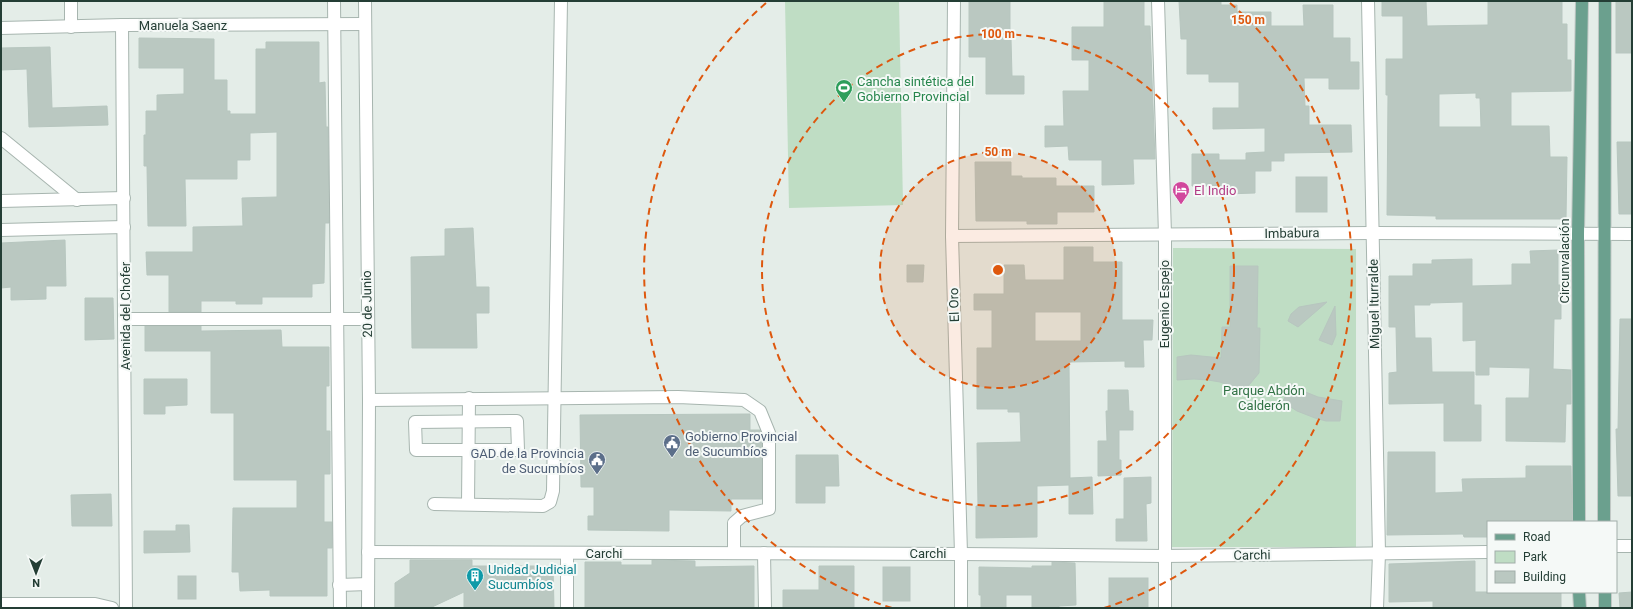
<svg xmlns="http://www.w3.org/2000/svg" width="1633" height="609" font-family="Roboto,sans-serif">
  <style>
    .green { fill: #bfddc4 }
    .building { fill: #bac8c1; stroke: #b7c6bf; fill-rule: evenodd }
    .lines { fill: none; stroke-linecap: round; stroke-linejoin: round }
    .minor-casing { stroke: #a7b5af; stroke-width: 14 }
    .major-casing { stroke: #c2c9c6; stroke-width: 14 }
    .minor { stroke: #fff; stroke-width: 12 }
    .major { stroke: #6ba08e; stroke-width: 12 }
    .ring { fill: none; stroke: #de580e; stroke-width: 2; stroke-dasharray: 7 5 }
    .labels { text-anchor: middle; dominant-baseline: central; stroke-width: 4; stroke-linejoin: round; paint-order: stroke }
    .street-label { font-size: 13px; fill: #243e35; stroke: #f5f9f7 }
    .leisure-label { font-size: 13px; fill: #27864d; stroke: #f5f9f7; text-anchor: start }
    .hotel-label { font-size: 13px; fill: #b23c85; stroke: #f5f9f7; text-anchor: start }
    .park-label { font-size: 13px; fill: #317245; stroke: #f5f9f7 }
    .service-label { font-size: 13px; fill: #4e5e75; stroke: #f5f9f7; text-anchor: start }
    .culture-label { font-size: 13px; fill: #0d838f; stroke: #f5f9f7; text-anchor: start }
    .centre { fill: #de580e; stroke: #f5f9f7; stroke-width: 2 }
    .ring-label { font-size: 12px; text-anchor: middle; font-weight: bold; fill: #de580e; stroke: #f5f9f7; stroke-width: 4; stroke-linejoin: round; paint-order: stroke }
  </style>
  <rect width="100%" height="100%" fill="#e4ede8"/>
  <g class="green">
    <path d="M785 1H899L903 205 789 208Z"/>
    <path d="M1173 248 1356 249V547H1172Z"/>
  </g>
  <g class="building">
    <path d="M969 1H1010V39H1011L1012 76H1024V94H986V57H969Z"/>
    <path d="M1104 1H1144V26H1150L1155 159H1133L1134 184 1102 185V160H1069L1068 146 1045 147V126H1064L1063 91H1089V60H1072V27H1104Z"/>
    <path d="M1179 1H1221V5H1237V12H1271V26H1304L1303 5H1333V38H1350V62H1359V89H1329V78H1304L1305 106H1309V125H1351L1352 152 1284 153V161H1271V171H1255V193L1226 194V186H1192V154H1219V160H1246V153L1265 152V128L1213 129V108H1239V82H1209V74H1187V39H1181Z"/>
    <path d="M1382 1H1426L1427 26 1488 25V1H1562V24H1567V60H1571V91L1511 92V126H1549L1550 157H1567L1566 219H1436V216L1387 215 1388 95H1386V59H1403V16H1382ZM1476 93V98H1480L1481 127H1439V94Z"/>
    <rect x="1616" y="1" width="16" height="52"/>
    <path d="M139 38 214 39V80H227V111H230V114H256V49H266V42H319V83L325 82 326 127H328L329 223H325L324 283 312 284V297H262V304H236V301H201V312H169V275H147L146 252H193V227L243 226 242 198 277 197V132L250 133V160H237V179H185L186 226H148L147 166H144V135H146V111H157V95L184 94V68H139Z"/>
    <path d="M50 47 52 108 107 106 108 125 29 127 27 69 1 70V48Z"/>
    <path d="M1617 142H1632V214H1619Z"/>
    <path d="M975 162H1011V176H1022V178H1056V186H1094V212H1057V224H1027V221H976Z"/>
    <rect x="1296" y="177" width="31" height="35"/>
    <path d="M473 228 476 287H489V313H476L477 348H412L411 257 445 256V229Z"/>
    <path d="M65 240 66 286H46V299L11 300V287L1 288V243Z"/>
    <path d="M1064 247H1093V262H1122V320H1153L1152 340H1143L1144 367H1125V361L1069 362 1070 478 1092 477 1093 514H1069V485L1037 486V537L976 538V506H978L977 443 1021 442 1020 412H1008V409H977V348H992V310H974V294H1004V265H1024L1025 280H1064ZM1035 312H1081V341H1035Z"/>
    <path d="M1558 250V285H1561V319H1554L1553 369 1571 370V404H1566L1565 442 1506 441V398H1529L1530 368 1489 367V375H1476V340L1463 341V302L1430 303V305H1414L1415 338H1431L1432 372H1474V405H1481V441H1444V403L1389 404V373L1397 372 1396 327H1389V276H1413V264H1432V260L1472 259V286L1512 285V264H1531L1530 251Z"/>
    <path d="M907 265H924L923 282H907Z"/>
    <path d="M1230 266H1258L1257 328H1260L1259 373 1244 391 1220 382 1208 380 1194 379 1177 380V357L1191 355 1221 358 1222 327H1230Z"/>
    <path d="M85 298H113L114 339 85 340Z"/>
    <path d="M1327 302 1298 327 1288 321 1291 314 1299 307Z"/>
    <path d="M1335 306 1336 335 1332 345 1319 340Z"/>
    <path d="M1620 319H1632V496H1618L1616 429H1618Z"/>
    <path d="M145 326H201V331L281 330 282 347H329V386H326V431H330V474H324V522H332V548H327V596H270V590L240 591 239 572H232L233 508H297V480H234V413H211V351H145Z"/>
    <path d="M144 379H187V405L165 406V414H144Z"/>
    <path d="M1290 383 1298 389 1318 397 1342 401 1340 421H1326L1315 418 1297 411 1283 402Z"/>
    <path d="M1108 390H1128L1129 411H1133V430H1119V460H1121V475L1098 476V441H1107L1106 411H1108Z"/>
    <path d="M750 414V430H760L762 434V499H731V511L669 510V531L588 530V516H594V487H581L580 415Z"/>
    <path d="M1388 452H1435V493L1463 492 1462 479 1526 478V466H1571L1572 522H1488V537H1464L1463 534 1387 535Z"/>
    <path d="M796 455H838L839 486H825V503H796Z"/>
    <path d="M1151 477V503L1146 504 1147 541H1116V519H1124V478Z"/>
    <path d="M111 494 112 526H72L71 495Z"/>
    <path d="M176 525H189L190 552 144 553V531H176Z"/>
    <path d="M410 560H472V566H553L554 608H464V592L430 608H395V583L410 573Z"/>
    <path d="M652 560 695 561V567L754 566V608H585V562H621V565H652Z"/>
    <path d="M1475 561V592H1561V608H1433V601L1389 602V564Z"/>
    <path d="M1052 562 1075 563 1076 605 1059 606V608H1032V595H1006V608H981V595H979V567L1032 568V566H1052Z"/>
    <path d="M819 566H854V608H783V590H819Z"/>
    <rect x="883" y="567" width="27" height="34"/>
    <rect x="178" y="576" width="18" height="23"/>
    <rect x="1109" y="578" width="39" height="30"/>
    <path d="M1632 592V608H1620L1619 593Z"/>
  </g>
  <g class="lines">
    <defs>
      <g id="minor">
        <path d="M71 1V27"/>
        <path d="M334 1 340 608"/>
        <path d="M365 1 369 400 368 608"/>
        <path d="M954 1 952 236 961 554V608"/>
        <path d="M1158 1 1165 235V608"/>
        <path d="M1368 1 1379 553 1377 608"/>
        <path d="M122 25 126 608"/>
        <path d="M1 28 122 25 365 24"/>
        <path d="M1 138 77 200"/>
        <path d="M1 201 124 198"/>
        <path d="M1 230 124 227"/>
        <path d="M952 236 1372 233 1632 234"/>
        <path d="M125 319H367"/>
        <path d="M369 400 678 397 744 400 760 411 769 433V509L742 516 734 523V553"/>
        <path d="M517 421 518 450H416L415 422Z"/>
        <path d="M434 504 543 506 550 502 553 491 561 1"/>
        <path d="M468 504 469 398"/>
        <path d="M1616 546H1632"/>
        <path d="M368 552 961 554 1164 556 1488 552"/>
        <path d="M764 553 765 608"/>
        <path d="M339 585 368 584"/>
        <path d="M1 604H95L112 608"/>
        <path d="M567 608V553"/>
      </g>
      <g id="major">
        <path d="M1579 522 1578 234 1582 1"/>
        <path d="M1604 522 1605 1"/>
        <path d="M1579 592 1580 608"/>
        <path d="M1605 592V608"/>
      </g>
    </defs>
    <use href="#minor" class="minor-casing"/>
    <use href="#major" class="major-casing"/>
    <use href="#minor" class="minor"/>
    <use href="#major" class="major"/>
  </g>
  <circle cx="998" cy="270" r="118" fill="#de580e" fill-opacity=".12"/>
  <g class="ring">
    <circle cx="998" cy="270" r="118"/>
    <circle cx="998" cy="270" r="236"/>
    <path d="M892 608A354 354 0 0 1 766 3M1230 3A354 354 0 0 1 1104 608"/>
  </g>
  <defs>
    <symbol id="stadium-pin" viewBox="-11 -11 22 30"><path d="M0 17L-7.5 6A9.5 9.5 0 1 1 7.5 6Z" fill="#2e9e5b" stroke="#f5f9f7"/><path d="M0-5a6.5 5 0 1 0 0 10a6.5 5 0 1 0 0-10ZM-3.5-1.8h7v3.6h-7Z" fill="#fff"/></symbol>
    <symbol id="hotel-pin" viewBox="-11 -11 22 30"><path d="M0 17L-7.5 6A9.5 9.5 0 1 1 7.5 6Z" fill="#d1479c" stroke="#f5f9f7"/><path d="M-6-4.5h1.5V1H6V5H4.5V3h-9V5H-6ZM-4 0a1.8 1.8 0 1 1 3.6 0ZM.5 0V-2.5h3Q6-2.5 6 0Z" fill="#fff"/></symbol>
    <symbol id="civic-pin" viewBox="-11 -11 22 30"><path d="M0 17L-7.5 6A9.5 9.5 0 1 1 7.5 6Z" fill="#5c6f8a" stroke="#f5f9f7"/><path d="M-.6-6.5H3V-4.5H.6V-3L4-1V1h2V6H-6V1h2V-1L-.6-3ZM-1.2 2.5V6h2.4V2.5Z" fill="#fff"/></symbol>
    <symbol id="building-pin" viewBox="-11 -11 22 30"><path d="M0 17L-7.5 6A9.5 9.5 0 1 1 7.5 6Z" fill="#0f9aa8" stroke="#f5f9f7"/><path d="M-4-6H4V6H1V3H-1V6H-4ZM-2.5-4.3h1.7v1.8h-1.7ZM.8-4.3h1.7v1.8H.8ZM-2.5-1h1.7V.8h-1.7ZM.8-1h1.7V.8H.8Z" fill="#fff"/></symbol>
  </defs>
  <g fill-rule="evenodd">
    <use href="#stadium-pin" x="834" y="78" width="20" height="27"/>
    <use href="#hotel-pin" x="1171" y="180" width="20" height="27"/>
    <use href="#civic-pin" x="662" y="433" width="20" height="27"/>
    <use href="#civic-pin" x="587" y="450" width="20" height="27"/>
    <use href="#building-pin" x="465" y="566" width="20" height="27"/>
  </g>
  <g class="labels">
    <g class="street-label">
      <text x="183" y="25">Manuela Saenz</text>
      <text transform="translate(1292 233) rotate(-1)">Imbabura</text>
      <text transform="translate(1564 261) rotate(-90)">Circunvalación</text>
      <text transform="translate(367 304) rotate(-91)">20 de Junio</text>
      <text transform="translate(1164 304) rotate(-90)">Eugenio Espejo</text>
      <text transform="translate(1374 304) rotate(-91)">Miguel Iturralde</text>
      <text transform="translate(954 305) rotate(-92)">El Oro</text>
      <text transform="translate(125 316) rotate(-90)">Avenida del Chofer</text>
      <text x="604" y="553">Carchi</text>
      <text x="928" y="553">Carchi</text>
      <text transform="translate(1252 555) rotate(-1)">Carchi</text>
    </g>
    <g class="leisure-label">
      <text x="857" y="81">Cancha sintética del<tspan x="857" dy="15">Gobierno Provincial</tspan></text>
    </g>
    <g class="hotel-label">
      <text x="1194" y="190">El Indio</text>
    </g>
    <g class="park-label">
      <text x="1264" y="390">Parque Abdón<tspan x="1264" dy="15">Calderón</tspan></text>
    </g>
    <g class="service-label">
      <text x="685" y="436">Gobierno Provincial<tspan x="685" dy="15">de Sucumbíos</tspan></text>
      <text x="584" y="453" text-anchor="end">GAD de la Provincia<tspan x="584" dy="15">de Sucumbíos</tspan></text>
    </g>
    <g class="culture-label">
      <text x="488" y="569">Unidad Judicial<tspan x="488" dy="15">Sucumbíos</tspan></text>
    </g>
  </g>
  <circle cx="998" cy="270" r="6" class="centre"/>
  <g class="ring-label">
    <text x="1248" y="24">150 m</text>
    <text x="998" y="38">100 m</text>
    <text x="998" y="156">50 m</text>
  </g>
  <rect width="1633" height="609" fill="none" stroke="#243e35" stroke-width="4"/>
  <rect x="1487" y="521" width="130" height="72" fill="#f5f9f7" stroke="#a1aea9"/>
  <rect x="1495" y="534" width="20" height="6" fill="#6ba08e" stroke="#a1aea9"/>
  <text x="1523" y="541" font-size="12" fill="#243e35">Road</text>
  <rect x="1495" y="551" width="20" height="12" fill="#bfddc4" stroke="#a1aea9"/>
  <text x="1523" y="561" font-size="12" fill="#243e35">Park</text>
  <rect x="1495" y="571" width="20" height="12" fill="#bac8c1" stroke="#a1aea9"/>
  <text x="1523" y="581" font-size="12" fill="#243e35">Building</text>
  <g transform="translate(36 573) rotate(180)" stroke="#f5f9f7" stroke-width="3" paint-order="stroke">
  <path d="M0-3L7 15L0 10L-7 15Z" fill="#243e35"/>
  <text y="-6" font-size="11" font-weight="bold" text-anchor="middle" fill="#243e35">N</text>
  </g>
</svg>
